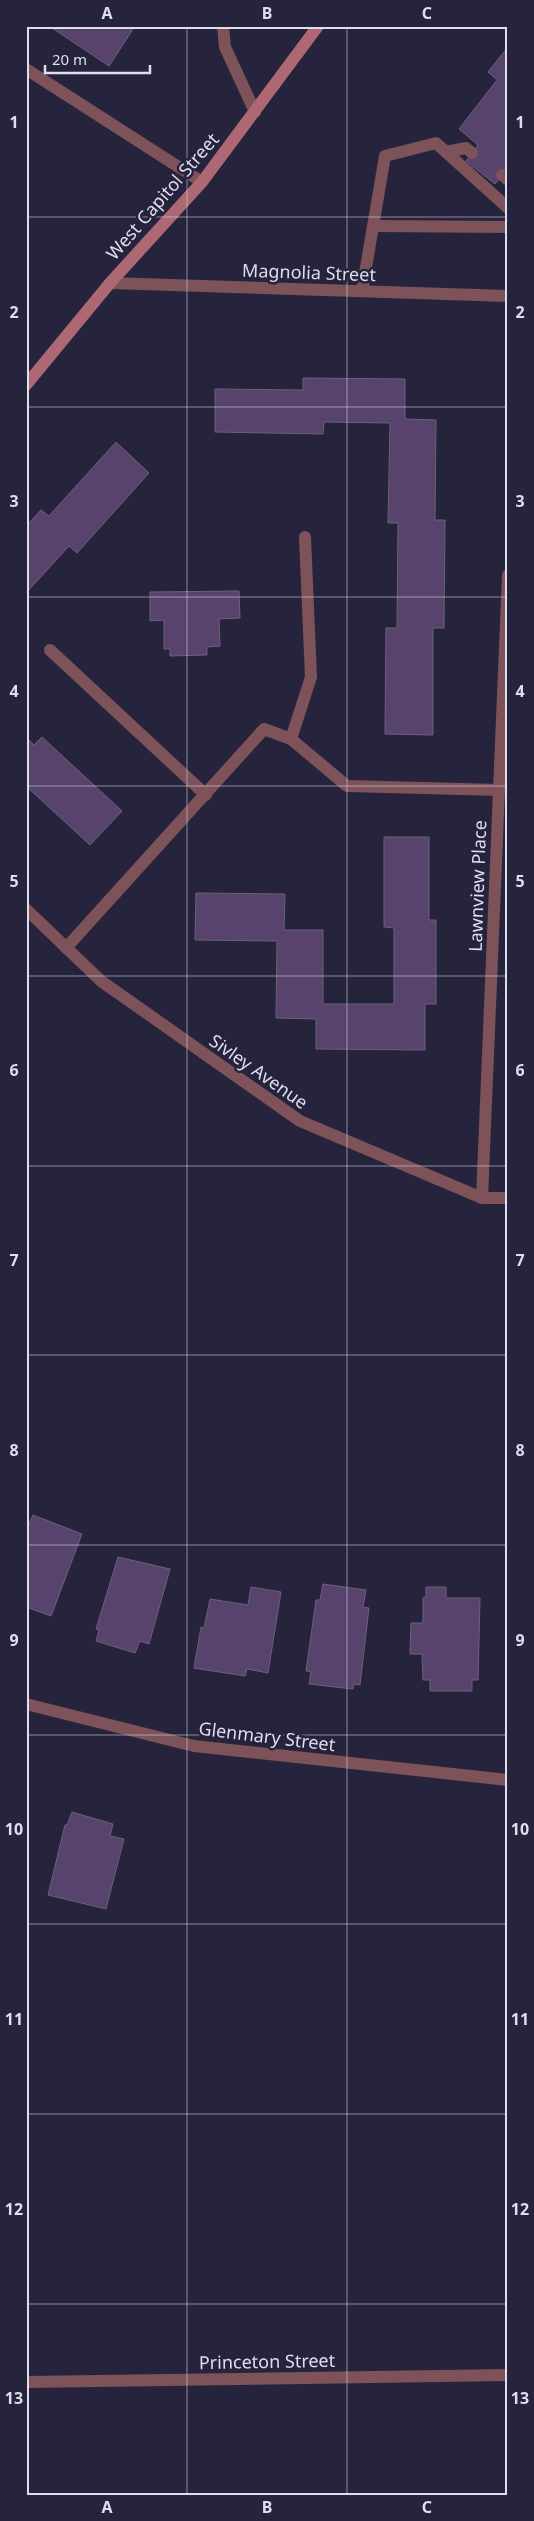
<svg xmlns="http://www.w3.org/2000/svg" width="534" height="2521" font-family="'Noto Sans',sans-serif">
  <style>
    .building { fill: #58436c; stroke: #6d607a }
    .lines { fill: none; stroke-linecap: round; stroke-linejoin: round }
    .service { stroke: #7d5259; stroke-width: 12 }
    .minor { stroke: #7d5259; stroke-width: 12 }
    .secondary { stroke: #ad6874; stroke-width: 12 }
    .grid { fill: none; stroke: #dedeee; stroke-width: 1; stroke-opacity: 0.55 }
    .labels { text-anchor: middle; dominant-baseline: central; stroke-width: 5; stroke-linejoin: round; paint-order: stroke }
    .street-label { font-size: 18px; fill: #dedeee; stroke: #26243c }
    .neatline { fill: none; stroke: #dedeee; stroke-width: 2 }
    .grid-label { font-size: 16px; text-anchor: middle; font-weight: bold; fill: #dedeee }
  </style>
  <rect width="100%" height="100%" fill="#26243c"/>
  <g class="building">
    <path d="M49 26H135L109 66Z"/>
    <path d="M508 47V169L495 184 466 161 478 145 459 129 497 80 488 72Z"/>
    <path d="M303 378 405 379V419L436 420 435 520H445L444 628H433V735L385 734 386 628H397L398 523H388L390 423 324 422 323 434 215 432V389L303 390Z"/>
    <path d="M116 442 149 473 77 553 69 546 26 593V526L41 510 49 516Z"/>
    <path d="M239 591 240 618 219 619 220 646 207 647V655L170 656V649H164V620L150 621V592Z"/>
    <path d="M26 737 34 745 42 737 122 811 90 845 26 786Z"/>
    <path d="M384 837H429V920H436V1004H425V1050L316 1049V1019L276 1018 277 941 195 940 196 893 285 894 284 930H323V1004H394V928L384 927Z"/>
    <path d="M33 1515 82 1534 51 1616 26 1607V1531Z"/>
    <path d="M118 1557 170 1569 149 1644 140 1641 135 1653 96 1641 99 1630 96 1629Z"/>
    <path d="M323 1584 366 1590 363 1607 369 1608 360 1685 354 1684 353 1689 309 1684 311 1672 306 1671 316 1600H320Z"/>
    <path d="M251 1587 281 1592 268 1673 247 1669 245 1676 194 1668 201 1627 204 1628 210 1599 248 1605Z"/>
    <path d="M426 1587H446V1598H480L478 1680H472V1691H430V1680H423L422 1654H410L411 1623H423V1598L426 1597Z"/>
    <path d="M72 1812 113 1824 110 1836 124 1839 106 1909 48 1895 65 1825H67Z"/>
  </g>
  <g class="lines">
    <g class="service">
      <path d="M223 26 225 47 255 112"/>
      <path d="M446 152 466 148 472 153"/>
      <path d="M502 175 508 180"/>
      <path d="M373 226 508 227"/>
      <path d="M362 291 385 156 436 143 508 208"/>
      <path d="M50 650 206 795"/>
      <path d="M291 739 311 677 305 537"/>
      <path d="M66 948 264 729 291 739 347 786 499 790"/>
    </g>
    <g class="minor">
      <path d="M26 69 202 182"/>
      <path d="M110 283 508 296"/>
      <path d="M26 909 101 981 300 1121 482 1198H508"/>
      <path d="M482 1198 508 575"/>
      <path d="M26 1704 194 1746 508 1780"/>
      <path d="M26 2382 508 2375"/>
    </g>
    <path class="secondary" d="M26 385 110 283 202 182 318 26"/>
  </g>
  <path class="grid" d="M187 26V2495M347 26V2495M26 217H508M26 407H508M26 597H508M26 786H508M26 976H508M26 1166H508M26 1355H508M26 1545H508M26 1735H508M26 1924H508M26 2114H508M26 2304H508"/>
  <g class="labels">
    <g class="street-label">
      <text transform="translate(162 196) rotate(-49)">West Capitol Street</text>
      <text transform="translate(309 272) rotate(2)">Magnolia Street</text>
      <text transform="translate(477 886) rotate(-88)">Lawnview Place</text>
      <text transform="translate(259 1071) rotate(35)">Sivley Avenue</text>
      <text transform="translate(267 1736) rotate(7)">Glenmary Street</text>
      <text transform="translate(267 2361) rotate(-1)">Princeton Street</text>
    </g>
  </g>
  <rect width="534" height="2521" fill="none" stroke="#26243c" stroke-width="55"/>
  <path d="M45 65v8h105v-8" fill="none" stroke="#dedeee" stroke-width="2.5"/>
  <text x="52" y="65" font-size="15" fill="#dedeee" stroke="#26243c" stroke-width="4" paint-order="stroke">20 m</text>
  <rect x="28" y="28" width="478" height="2466" class="neatline"/>
  <g class="grid-label">
    <text x="107" y="19">A</text>
    <text x="267" y="19">B</text>
    <text x="427" y="19">C</text>
    <text x="14" y="128">1</text>
    <text x="520" y="128">1</text>
    <text x="14" y="318">2</text>
    <text x="520" y="318">2</text>
    <text x="14" y="507">3</text>
    <text x="520" y="507">3</text>
    <text x="14" y="697">4</text>
    <text x="520" y="697">4</text>
    <text x="14" y="887">5</text>
    <text x="520" y="887">5</text>
    <text x="14" y="1076">6</text>
    <text x="520" y="1076">6</text>
    <text x="14" y="1266">7</text>
    <text x="520" y="1266">7</text>
    <text x="14" y="1456">8</text>
    <text x="520" y="1456">8</text>
    <text x="14" y="1646">9</text>
    <text x="520" y="1646">9</text>
    <text x="14" y="1835">10</text>
    <text x="520" y="1835">10</text>
    <text x="14" y="2025">11</text>
    <text x="520" y="2025">11</text>
    <text x="14" y="2215">12</text>
    <text x="520" y="2215">12</text>
    <text x="14" y="2404">13</text>
    <text x="520" y="2404">13</text>
    <text x="107" y="2513">A</text>
    <text x="267" y="2513">B</text>
    <text x="427" y="2513">C</text>
  </g>
</svg>
